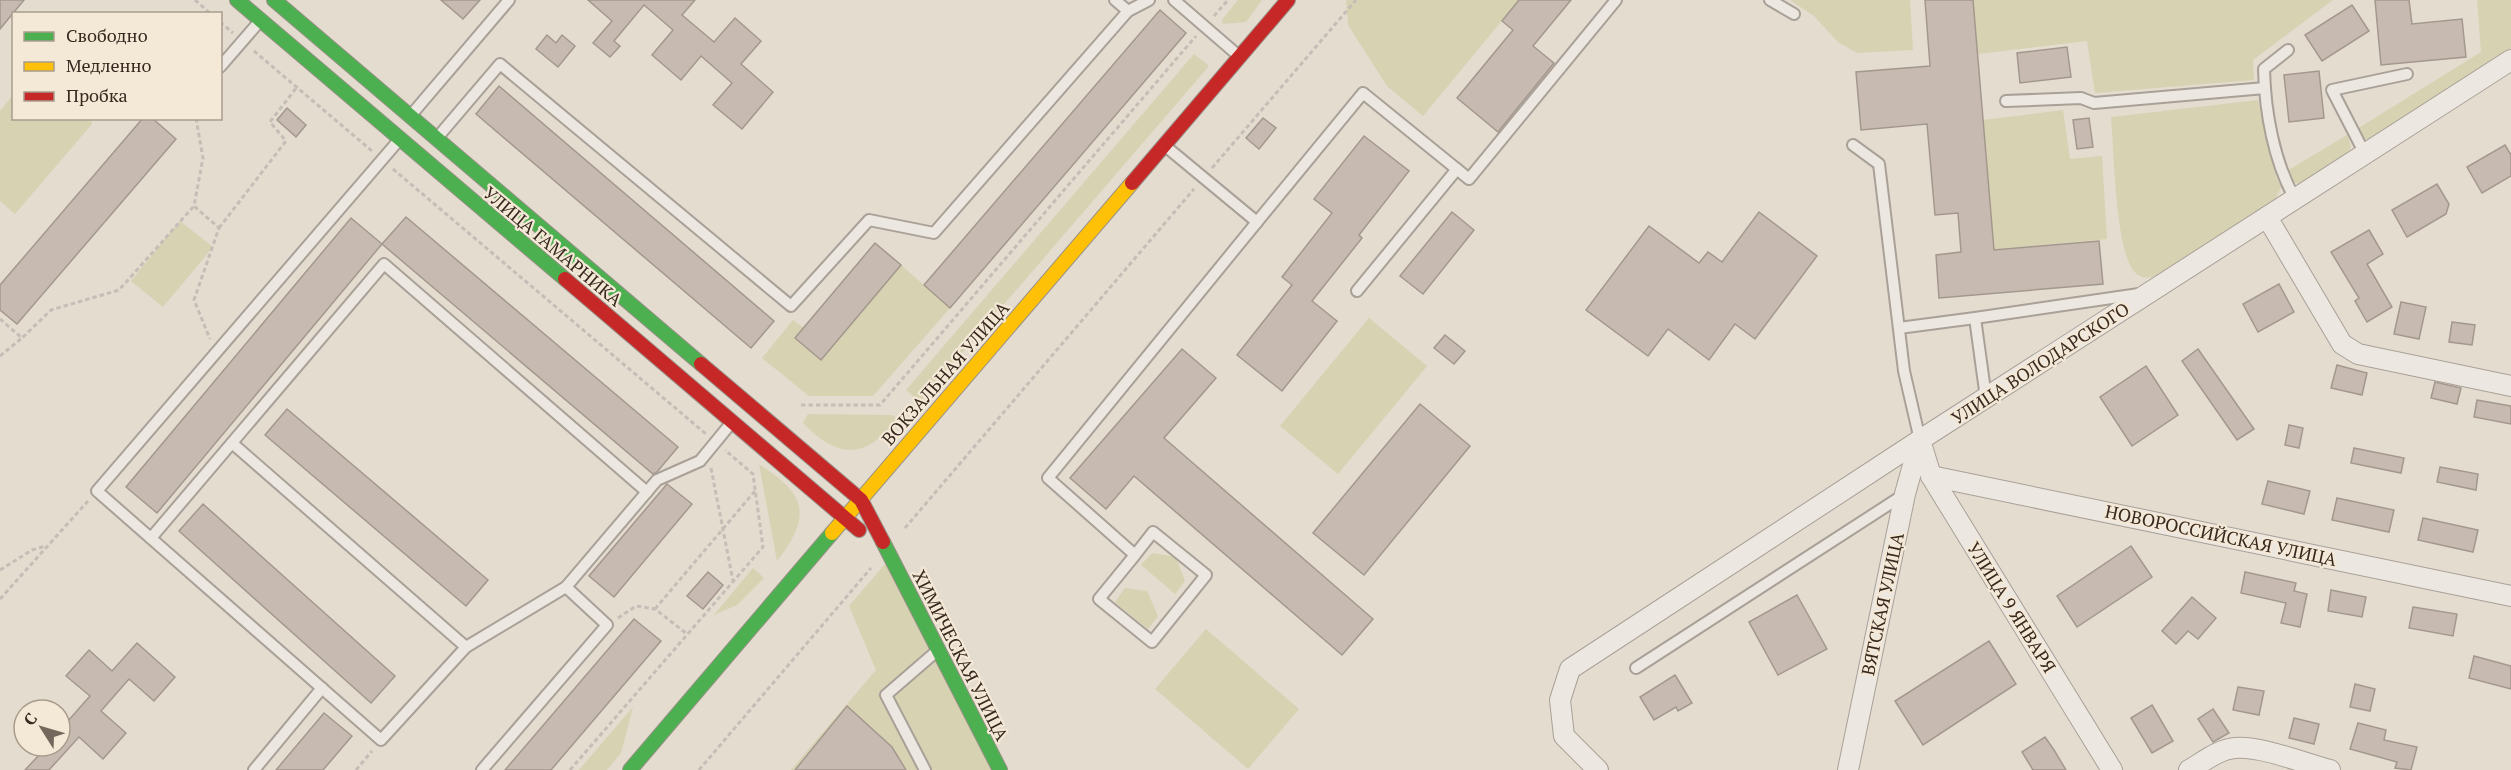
<svg xmlns="http://www.w3.org/2000/svg" width="2511" height="770" font-family="'PT Serif',serif">
  <style>
    .green { fill: #d6d2b2 }
    .building { fill: #c7bab0; stroke: #a4988e; stroke-width: 1.5 }
    .lines { fill: none; stroke-linecap: round; stroke-linejoin: round }
    .lane-casing { stroke: #a9a198; stroke-width: 14 }
    .street-casing { stroke: #a9a198; stroke-width: 22 }
    .fast-casing { stroke: #999188; stroke-width: 16 }
    .slow-casing { stroke: #999188; stroke-width: 16 }
    .jam-casing { stroke: #999188; stroke-width: 16 }
    .path { stroke: #c5beb7; stroke-width: 3; stroke-dasharray: 4.5 3; stroke-linecap: butt }
    .lane { stroke: #ece7e0; stroke-width: 10 }
    .street { stroke: #ece7e0; stroke-width: 20 }
    .fast { stroke: #4caf50; stroke-width: 14 }
    .slow { stroke: #ffc107; stroke-width: 14 }
    .jam { stroke: #c62828; stroke-width: 14 }
    .labels { text-anchor: middle; dominant-baseline: central; stroke-width: 4.5; stroke-linejoin: round; paint-order: stroke }
    .street-label { font-size: 18px; fill: #382920; stroke: #f4e8d6 }
  </style>
  <rect width="100%" height="100%" fill="#e4dccf"/>
  <g class="green">
    <path d="M1238 0H1262L1246 22 1223 24 1222 20Z"/>
    <path d="M1346 0H1519L1423 116 1387 86 1348 25Z"/>
    <path d="M1790 0H1910L1913 50 1857 53 1838 42 1814 16Z"/>
    <path d="M1973 0H2333L2253 60 2254 80 2095 93 2087 41 1978 54Z"/>
    <path d="M2477 0H2511V48L2370 140 2363 138 2357 129 2481 52Z"/>
    <path d="M1194 54 1209 66 920 402 906 390Z"/>
    <path d="M13 95 14 118 91 119 92 124 15 214 0 201V111Z"/>
    <path d="M2258 100 2276 177 2281 187 2276 198 2158 275C2148 279 2140 279 2133 270 2115 245 2114 151 2111 117Z"/>
    <path d="M2063 110 2070 159 2102 156 2107 239 1994 250 1983 120Z"/>
    <path d="M2347 135 2351 146 2348 155 2300 185 2290 180 2285 172Z"/>
    <path d="M180 221 213 247 163 307 131 281Z"/>
    <path d="M901 265 950 308 873 396H809L762 358 793 320 804 328Z"/>
    <path d="M1369 318 1427 366 1338 474 1280 426Z"/>
    <path d="M808 414 892 415 898 419C865 459 839 460 803 423Z"/>
    <path d="M759 464C807 495 812 516 777 561Z"/>
    <path d="M1152 553 1176 557 1185 581 1175 594 1141 565Z"/>
    <path d="M891 557 1000 770H791L876 670 849 606Z"/>
    <path d="M753 568 764 578 737 605 714 615Z"/>
    <path d="M1125 588 1147 591 1158 616 1148 629 1115 602Z"/>
    <path d="M1206 629 1299 709 1248 769 1155 689Z"/>
    <path d="M633 707 621 753 607 770H579Z"/>
  </g>
  <g class="building">
    <path d="M0 0H24L0 29Z"/>
    <path d="M441 0H480L463 19Z"/>
    <path d="M588 0H695L682 15 714 42 735 18 761 41 741 64 773 92 742 129 713 105 732 83 701 56 681 80 652 55 673 30 644 5 614 41 620 46 610 57 593 43 612 21Z"/>
    <path d="M1519 0H1571L1533 46 1554 63 1498 132 1457 98 1513 30 1502 21Z"/>
    <path d="M1925 0H1973L1994 250 2099 241 2103 284 1939 298 1936 255 1961 252 1958 213 1935 215 1927 124 1861 130 1856 72 1930 66Z"/>
    <path d="M2375 0H2409L2412 24 2462 19 2466 57 2381 65Z"/>
    <path d="M2352 5 2369 31 2322 61 2305 35Z"/>
    <path d="M1160 10 1186 33 950 308 924 285Z"/>
    <path d="M547 35 556 43 562 35 575 46 558 67 536 49Z"/>
    <path d="M2067 47 2071 77 2020 83 2017 53Z"/>
    <path d="M2319 71 2324 118 2289 122 2284 75Z"/>
    <path d="M499 86 774 321 751 348 476 114Z"/>
    <path d="M287 108 306 125 296 137 277 120Z"/>
    <path d="M143 118H152L176 139 17 324 0 310V285Z"/>
    <path d="M1263 118 1276 128 1259 149 1246 138Z"/>
    <path d="M2089 118 2093 147 2077 149 2073 120Z"/>
    <path d="M1364 136 1409 171 1359 235 1362 238 1312 301 1337 321 1282 391 1237 355 1292 285 1282 277 1332 213 1314 199Z"/>
    <path d="M2505 145 2511 155V176L2482 193 2467 167Z"/>
    <path d="M2437 184 2449 204 2446 214 2407 237 2392 210Z"/>
    <path d="M1452 212 1474 230 1423 294 1400 276Z"/>
    <path d="M1759 212 1817 256 1755 339 1735 324 1709 360 1668 329 1648 356 1586 310 1649 226 1699 263 1708 252 1722 262Z"/>
    <path d="M406 217 678 447 657 472 653 474 382 244Z"/>
    <path d="M351 218 382 244 157 513 126 487Z"/>
    <path d="M2369 230 2383 254 2367 264 2392 307 2367 322 2355 301 2359 298 2331 252Z"/>
    <path d="M875 243 901 265 821 360 795 338Z"/>
    <path d="M2279 284 2294 312 2258 332 2243 304Z"/>
    <path d="M2401 302 2426 307 2419 339 2394 334Z"/>
    <path d="M2452 322 2475 325 2472 345 2449 342Z"/>
    <path d="M1445 335 1465 351 1454 364 1434 348Z"/>
    <path d="M1182 349 1216 378 1164 438 1373 619 1342 655 1134 476 1106 509 1070 478Z"/>
    <path d="M2198 349 2254 429 2237 440 2182 361Z"/>
    <path d="M2337 365 2367 373 2362 395 2331 388Z"/>
    <path d="M2146 366 2178 415 2132 446 2100 397Z"/>
    <path d="M2435 382 2461 388 2457 404 2431 398Z"/>
    <path d="M2477 400 2511 406V424L2474 417Z"/>
    <path d="M1420 404 1470 446 1364 575 1313 533Z"/>
    <path d="M287 409 488 580 466 606 265 435Z"/>
    <path d="M2289 425 2303 428 2299 448 2285 445Z"/>
    <path d="M2354 448 2404 458 2401 473 2351 463Z"/>
    <path d="M2440 467 2478 474 2476 490 2437 482Z"/>
    <path d="M2268 481 2310 491 2304 514 2262 504Z"/>
    <path d="M667 484 692 504 614 597 589 576Z"/>
    <path d="M2337 498 2394 510 2389 532 2332 520Z"/>
    <path d="M203 504 395 676 371 703 179 531Z"/>
    <path d="M2423 518 2478 530 2473 552 2418 540Z"/>
    <path d="M2131 546 2152 577 2077 627 2057 596Z"/>
    <path d="M708 572 723 585 703 609 687 596Z"/>
    <path d="M2245 572 2296 583 2294 591 2307 594 2300 627 2281 623 2286 603 2241 593Z"/>
    <path d="M2331 590 2366 597 2362 617 2328 611Z"/>
    <path d="M1797 595 1827 649 1778 675 1749 622Z"/>
    <path d="M2192 597 2216 618 2198 639 2188 631 2176 644 2162 631Z"/>
    <path d="M2413 607 2457 614 2453 636 2409 628Z"/>
    <path d="M634 619 661 641 551 770H505Z"/>
    <path d="M1989 641 2016 684 1923 745 1895 701Z"/>
    <path d="M137 643 175 677 154 701 129 679 101 711 126 733 103 759 79 737 49 770H25L40 754 31 746H60V730L90 696 66 676 89 650 112 671Z"/>
    <path d="M2474 656 2511 666V689L2469 678Z"/>
    <path d="M1675 675 1692 703 1678 711 1676 707 1654 720 1640 697Z"/>
    <path d="M2355 684 2375 689 2370 711 2350 707Z"/>
    <path d="M2238 687 2264 691 2259 715 2233 710Z"/>
    <path d="M2152 705 2173 741 2152 753 2131 718Z"/>
    <path d="M847 706 892 747 906 770H795Z"/>
    <path d="M2213 709 2229 733 2213 742 2198 719Z"/>
    <path d="M324 713 352 736 323 770H276Z"/>
    <path d="M2294 718 2319 724 2314 744 2289 738Z"/>
    <path d="M2358 723 2386 730 2384 740 2417 747 2411 770 2395 768 2397 762 2350 749Z"/>
    <path d="M2045 737 2054 750 2066 770H2033L2022 752Z"/>
  </g>
  <g class="lines">
    <defs>
      <g id="lane">
        <path d="M1115 0 1128 11"/>
        <path d="M1174 0 1240 57"/>
        <path d="M1770 0 1794 14"/>
        <path d="M2288 50 2264 69C2265 112 2274 162 2295 199"/>
        <path d="M220 67 259 22"/>
        <path d="M2006 101 2081 98 2094 103 2265 88"/>
        <path d="M412 114 509 0"/>
        <path d="M437 138 500 64 791 306 869 220 934 233 1128 11 1149 0"/>
        <path d="M399 140 97 491 381 740 466 647"/>
        <path d="M1853 145 1879 164 1904 371 1920 440"/>
        <path d="M2365 154 2332 90 2407 74"/>
        <path d="M1257 222 1363 93 1469 179 1616 0"/>
        <path d="M1357 291 1457 169"/>
        <path d="M1899 328 1975 318"/>
        <path d="M1986 398 1975 318 2139 294"/>
        <path d="M232 443 466 647 566 587"/>
        <path d="M151 538 384 264 647 492"/>
        <path d="M1135 555 1099 599 1152 642 1206 575 1153 532 1135 555 1048 478 1257 222 1164 145"/>
        <path d="M1636 668 1905 494"/>
        <path d="M254 770 322 688"/>
        <path d="M482 770 607 625 566 587 657 480 700 461 732 422"/>
        <path d="M925 770 886 695 938 650"/>
      </g>
      <g id="street">
        <path d="M2267 217 2342 344 2358 354 2511 386"/>
        <path d="M1920 440 1931 476 2112 770"/>
        <path d="M1931 476 2511 596"/>
        <path d="M1598 770 1564 736 1560 700 1570 669 1920 440 2511 60"/>
        <path d="M1848 770 1905 494 1920 440"/>
        <path d="M2189 770C2203 762 2219 749 2235 748 2262 746 2303 763 2330 770"/>
      </g>
      <g id="fast">
        <path d="M237 0 565 279"/>
        <path d="M274 0 701 364"/>
        <path d="M883 542 1000 770"/>
        <path d="M630 770 832 533"/>
      </g>
      <path id="slow" d="M832 533 1132 183"/>
      <g id="jam">
        <path d="M1132 183 1288 0"/>
        <path d="M565 279 859 530"/>
        <path d="M701 364 861 500 883 542"/>
      </g>
    </defs>
    <use href="#lane" class="lane-casing"/>
    <use href="#street" class="street-casing"/>
    <use href="#fast" class="fast-casing"/>
    <use href="#slow" class="slow-casing"/>
    <use href="#jam" class="jam-casing"/>
    <g class="path">
      <path d="M195 0 211 14"/>
      <path d="M1214 16 1228 0"/>
      <path d="M220 22 233 33"/>
      <path d="M254 51 372 151"/>
      <path d="M196 118 203 158 194 206 219 228 194 300 210 339"/>
      <path d="M1212 168 1356 0"/>
      <path d="M393 169 706 434"/>
      <path d="M219 228 286 141 270 122 297 87"/>
      <path d="M0 319 22 338 51 310 119 290 194 206"/>
      <path d="M0 356 22 338"/>
      <path d="M801 405H880L1196 36"/>
      <path d="M711 468 733 581"/>
      <path d="M905 528 1194 189"/>
      <path d="M0 570 32 550 46 546"/>
      <path d="M0 599 88 501"/>
      <path d="M655 609 755 491"/>
      <path d="M618 618 636 606 655 609 687 634"/>
      <path d="M356 770 372 751"/>
      <path d="M570 770 763 547 753 474 725 450"/>
      <path d="M699 770 871 568"/>
    </g>
    <use href="#lane" class="lane"/>
    <use href="#street" class="street"/>
    <use href="#fast" class="fast"/>
    <use href="#slow" class="slow"/>
    <use href="#jam" class="jam"/>
  </g>
  <g class="labels">
    <g class="street-label">
      <text transform="translate(553 246) rotate(40)">УЛИЦА ГАМАРНИКА</text>
      <text transform="translate(2040 363) rotate(-33)">УЛИЦА ВОЛОДАРСКОГО</text>
      <text transform="translate(945 373) rotate(-49)">ВОКЗАЛЬНАЯ УЛИЦА</text>
      <text transform="translate(2221 535) rotate(12)">НОВОРОССИЙСКАЯ УЛИЦА</text>
      <text transform="translate(1882 604) rotate(-78)">ВЯТСКАЯ УЛИЦА</text>
      <text transform="translate(2012 607) rotate(58)">УЛИЦА 9 ЯНВАРЯ</text>
      <text transform="translate(961 655) rotate(63)">ХИМИЧЕСКАЯ УЛИЦА</text>
    </g>
  </g>
  <rect x="12" y="12" width="210" height="108" fill="#f4e8d6" stroke="#a99c8d" stroke-width="1.5"/>
  <rect x="24" y="32" width="30" height="9" fill="#4caf50" stroke="#a99c8d" stroke-width="1.5"/>
  <text x="66" y="42" font-size="18" fill="#382920">Свободно</text>
  <rect x="24" y="62" width="30" height="9" fill="#ffc107" stroke="#a99c8d" stroke-width="1.5"/>
  <text x="66" y="72" font-size="18" fill="#382920">Медленно</text>
  <rect x="24" y="92" width="30" height="9" fill="#c62828" stroke="#a99c8d" stroke-width="1.5"/>
  <text x="66" y="102" font-size="18" fill="#382920">Пробка</text>
  <g transform="translate(42 728) rotate(307)"><circle r="28" fill="#f4e8d6" stroke="#a99c8d" stroke-width="1.5"/>
  <path d="M0-4.5L10 22L0 15L-10 22Z" fill="#74685d"/>
  <text y="-9" font-size="16" font-weight="bold" text-anchor="middle" fill="#382920">С</text>
  </g>
</svg>
